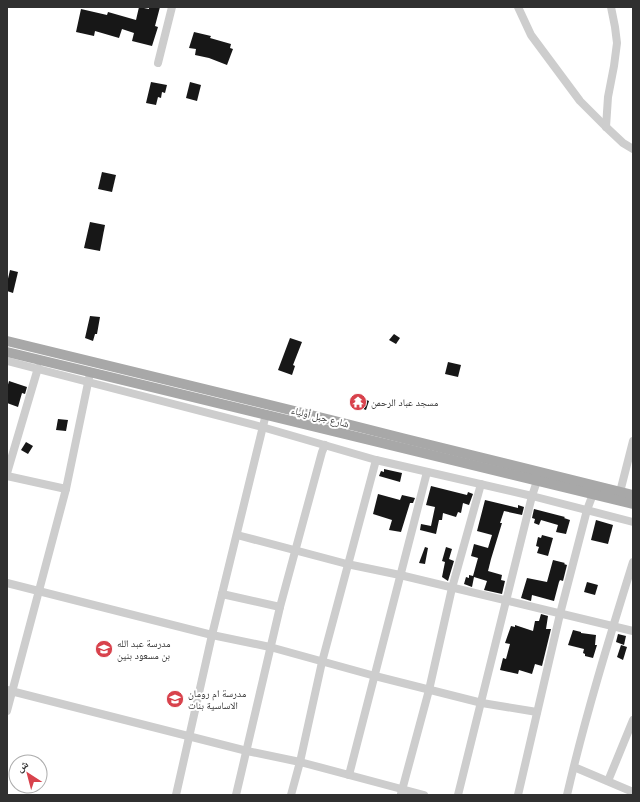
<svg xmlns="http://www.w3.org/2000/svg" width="640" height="802" font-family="Mulish,'Noto Naskh Arabic',sans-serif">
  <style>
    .building { fill: #171717 }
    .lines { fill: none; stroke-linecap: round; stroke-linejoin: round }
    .minor { stroke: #cdcdcd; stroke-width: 8 }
    .major { stroke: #a8a8a8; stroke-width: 10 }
    .labels { text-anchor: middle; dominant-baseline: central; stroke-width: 4; stroke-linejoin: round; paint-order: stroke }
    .poi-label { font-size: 10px; fill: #303030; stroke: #fff; text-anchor: start }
    .street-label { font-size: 10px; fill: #303030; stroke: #fff }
  </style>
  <rect width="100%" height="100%" fill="#fff"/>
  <g class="building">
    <path d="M139 7 149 9V7H160L155 26 158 27 152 46 132 41 134 33 122 29 119 38 95 31 94 36 76 32 81 9 107 15 108 12 136 20Z"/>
    <path d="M194 32 211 36 210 38 231 44 230 48 233 49 227 65 209 58 195 55 196 49 189 48Z"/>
    <path d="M151 82 167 85 165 93 162 92 161 98 158 97 156 105 146 103Z"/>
    <path d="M190 82 201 85 197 101 186 98Z"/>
    <path d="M102 172 116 175 112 192 98 189Z"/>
    <path d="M90 222 105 225 100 251 84 248Z"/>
    <path d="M10 270 18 272 13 293 7 291V283Z"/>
    <path d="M90 316 100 317 97 334H95L93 341 85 338Z"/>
    <path d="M394 334 400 338 396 344 389 340Z"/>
    <path d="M290 338 302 342 293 365 295 366 292 375 278 370Z"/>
    <path d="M448 362 461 365 458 377 445 374Z"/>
    <path d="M9 381 27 387 25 394 22 393 18 407 7 403V388Z"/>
    <path d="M361 398 369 401 366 410 358 407Z"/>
    <path d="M58 419 68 420 66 431 56 430Z"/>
    <path d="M26 442 33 446 28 454 21 450Z"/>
    <path d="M384 469 402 473 400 482 379 476 381 471 384 472Z"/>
    <path d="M431 486 467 495 468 492 473 494 469 505 463 503 461 513 458 512 456 517 443 513 442 520H439L436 534 420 530 421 524 431 526 435 507 426 505Z"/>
    <path d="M378 494 400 500 402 495 415 498 413 503H410L401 532 389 530 392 520 373 514Z"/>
    <path d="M485 500 518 508V505L524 507 522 515 504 511 500 523H502L491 559 488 571 502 575 501 580 505 581 502 594 484 590 487 581 474 577 472 587 464 584 466 577 469 578V575L473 576 478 558 471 556 474 544 488 548 492 535 477 531Z"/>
    <path d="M534 509 565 517 564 518 570 520 566 534 556 532 558 525 541 520 539 525 534 523 535 519 532 518Z"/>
    <path d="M596 520 613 525 608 544 591 540Z"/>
    <path d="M542 535 553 538 548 556 537 553 539 547 536 546 538 537 541 538Z"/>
    <path d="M425 547 428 548 425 564 419 563Z"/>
    <path d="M446 547 452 549 449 559 454 561 448 581 442 577 445 562 442 561Z"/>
    <path d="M553 560 565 563 564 564 567 565 563 581 560 580 559 582 554 601 532 595 531 601 521 598 527 578 547 582Z"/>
    <path d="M587 582 598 585 595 595 584 592Z"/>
    <path d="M541 614 548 616 546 629H551L542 666 535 664 532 674 519 670 518 674 500 670 503 658 506 659 510 644 505 643 511 626 515 627V625L533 631 535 621H539Z"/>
    <path d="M573 630 581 632V633L596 635 595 645H597L593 658 585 656V654L583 653 584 649 568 645Z"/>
    <path d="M618 634 626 636 624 645 616 642Z"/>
    <path d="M621 645 627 647 623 660 617 657Z"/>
  </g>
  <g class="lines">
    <g class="minor">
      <path d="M518 7 531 35 580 101 606 127 623 143 633 149"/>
      <path d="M158 63 172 7"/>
      <path d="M606 127 608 97 614 66 617 43 615 27 611 7"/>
      <path d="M7 361 262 427 376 460 532 496 633 522"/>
      <path d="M7 473 38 368"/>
      <path d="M7 476 66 489"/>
      <path d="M620 492 633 441"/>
      <path d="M237 535 347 564 400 575 633 631"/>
      <path d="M7 583 212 635 270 647 375 676 482 703 537 712"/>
      <path d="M222 594 280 607"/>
      <path d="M7 690 247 751 300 762 424 795"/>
      <path d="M7 711 66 489 89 378"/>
      <path d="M574 767 633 792"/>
      <path d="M349 775 427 472"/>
      <path d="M608 781 633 720"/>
      <path d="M401 794 429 690 452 588 481 484"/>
      <path d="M176 795 212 635 266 414"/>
      <path d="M236 795 280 607 322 452 325 445"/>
      <path d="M291 795 300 762 322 662 376 460"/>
      <path d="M458 795 532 496 537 481"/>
      <path d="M518 795 560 614 587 510 593 494"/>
      <path d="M567 795C585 717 609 639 633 562"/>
    </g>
    <g class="major">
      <path d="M7 341 331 420 406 439 633 495"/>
      <path d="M7 352 633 504"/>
    </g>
  </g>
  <defs>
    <symbol id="temple-disc" viewBox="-11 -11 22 22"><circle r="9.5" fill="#d8424c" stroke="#fff"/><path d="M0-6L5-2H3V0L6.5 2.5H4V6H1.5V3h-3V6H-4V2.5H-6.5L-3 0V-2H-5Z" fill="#fff"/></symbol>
    <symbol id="school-disc" viewBox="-11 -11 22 22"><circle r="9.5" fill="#d8424c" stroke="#fff"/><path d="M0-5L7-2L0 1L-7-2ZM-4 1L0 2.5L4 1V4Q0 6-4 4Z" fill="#fff"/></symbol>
  </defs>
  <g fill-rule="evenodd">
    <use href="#temple-disc" x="348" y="392" width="20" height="20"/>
    <use href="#school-disc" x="94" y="639" width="20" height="20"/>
    <use href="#school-disc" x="165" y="689" width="20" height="20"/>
  </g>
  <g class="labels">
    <g class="poi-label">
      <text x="371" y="402">مسجد عباد الرحمن</text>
      <text x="117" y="643">مدرسة عبد الله<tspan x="117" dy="12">بن مسعود بنين</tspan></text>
      <text x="188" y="693">مدرسة ام رومان<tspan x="188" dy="12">الاساسية بنات</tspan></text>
    </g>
    <g class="street-label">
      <text transform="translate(320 417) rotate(14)">شارع جبل أولياء</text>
    </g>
  </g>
  <rect width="640" height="802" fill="none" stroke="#303030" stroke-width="16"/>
  <g transform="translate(28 774) rotate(324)"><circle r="19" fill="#ffffff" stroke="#acacac"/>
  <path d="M0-3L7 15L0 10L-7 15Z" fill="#d8424c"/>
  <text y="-6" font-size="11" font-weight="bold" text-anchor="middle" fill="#303030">ش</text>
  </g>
</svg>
